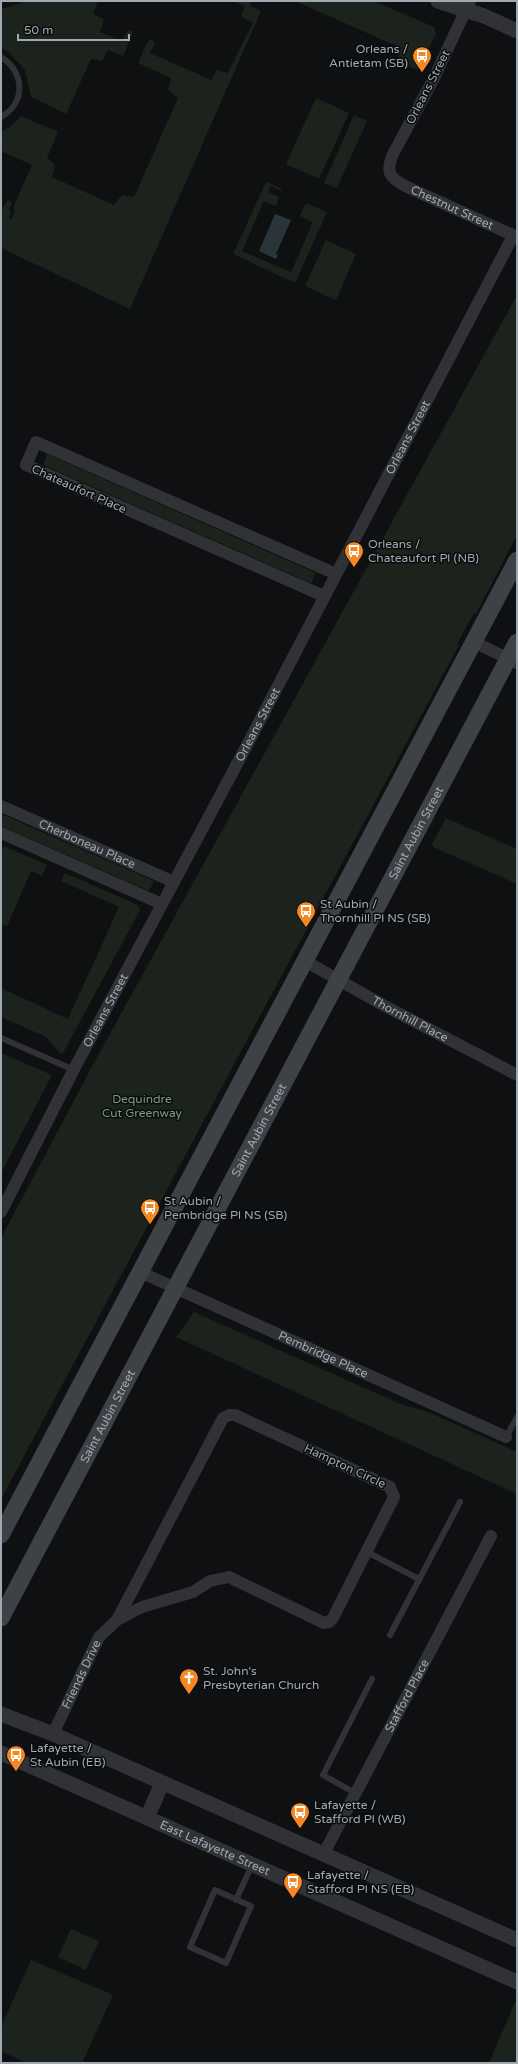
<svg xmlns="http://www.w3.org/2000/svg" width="518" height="2064" font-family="'Varela Round',sans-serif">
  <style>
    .green { fill: #1c231c }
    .water { fill: #293539 }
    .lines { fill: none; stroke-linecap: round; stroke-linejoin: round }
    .service { stroke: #303236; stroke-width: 6 }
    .minor { stroke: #303236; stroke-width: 12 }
    .tertiary { stroke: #303236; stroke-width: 15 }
    .secondary { stroke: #3e4246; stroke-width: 17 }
    .labels { text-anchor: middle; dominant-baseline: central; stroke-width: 3; stroke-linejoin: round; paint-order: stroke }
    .poi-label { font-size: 12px; fill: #a0a9b2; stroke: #0a0b0c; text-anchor: start }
    .street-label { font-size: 12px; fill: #a0a9b2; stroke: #0a0b0c }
    .park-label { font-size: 12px; fill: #7b9e76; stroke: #0a0b0c }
  </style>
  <rect width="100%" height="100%" fill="#0f1011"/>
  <g class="green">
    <path d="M27 1H98L93 14 104 19 100 32 122 41 128 31 131 30 133 33 123 56 108 50 102 61 91 59 66 114 31 97 25 70 9 52 1 48V9Z"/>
    <path d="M233 1H252L250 6 261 11 130 309 3 249 1 252V210L8 200 12 202 9 210 11 212 9 218 12 219 15 209 13 208 32 165 1 151V132L11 126 21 116 58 132 47 158 55 165 52 177 114 205 122 195 134 197 178 98 168 90 171 78 138 63 148 41 152 39 155 43 150 53 211 80 217 70 228 73 253 23 241 16 245 6Z"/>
    <path d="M374 1 434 27 436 35 417 70 396 61 401 48 297 2Z"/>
    <path d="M316 98 349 113 319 179 286 164Z"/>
    <path d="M354 115 367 121 337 188 324 183Z"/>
    <path d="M266 182 282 189 281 191 271 186 268 192 279 197 276 206 264 201 242 251 291 272 313 222 300 216 306 203 327 212 295 283 233 254Z"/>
    <path d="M326 240 356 254 336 300 305 286Z"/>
    <path d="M517 295V535L476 614 474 613 457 644 459 645 1 1499V1238L95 1061Z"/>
    <path d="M47 454 316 573 311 583 43 465Z"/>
    <path d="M1 814 154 881 149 891 1 826Z"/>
    <path d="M446 818 517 849V884L431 846Z"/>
    <path d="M4 846 47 865 42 876 31 871 7 926 1 923V853Z"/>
    <path d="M65 873 138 905 140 910 63 1053 61 1054 46 1037 1 1017V988L68 1019 119 907 61 881Z"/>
    <path d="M1 1053 52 1075 1 1173Z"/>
    <path d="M194 1312 403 1405 426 1411 517 1452V1494L176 1337Z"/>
    <path d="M71 1929 99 1941 86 1970 58 1957Z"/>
    <path d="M31 1960 113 1995 82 2063H27L1 2051V2027Z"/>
    <path d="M515 2002 517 2003V2063H489Z"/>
  </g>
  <path class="water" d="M275 214 291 220 276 254 278 255 276 259 259 251Z"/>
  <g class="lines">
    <g class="service">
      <path d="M1 57C25 72 26 103 1 117"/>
      <path d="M1 1038 74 1070"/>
      <path d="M506 1437 517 1417"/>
      <path d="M367 1552 419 1579"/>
      <path d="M390 1635 460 1502"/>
      <path d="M355 1793 323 1775 372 1679"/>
      <path d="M215 1890 251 1906 226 1963 190 1947Z"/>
      <path d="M236 1900 252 1865"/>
    </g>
    <g class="minor">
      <path id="s1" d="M470 1 434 78 393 154C386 171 388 177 405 186L517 237"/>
      <path d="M324 596 26 465 36 442 336 574"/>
      <path d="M474 642 517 663"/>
      <path id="s2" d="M1 806 174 882"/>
      <path d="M1 833 162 904"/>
      <path id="s3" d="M305 961 383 1005 517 1075"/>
      <path id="s4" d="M1 1212 73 1071 245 749 513 236"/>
      <path id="s5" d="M140 1272 506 1437"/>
      <path id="s6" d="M53 1734 99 1637 117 1620 142 1607 193 1592 210 1581 229 1577 324 1623 329 1622 333 1618 394 1497 390 1487 235 1415H229L223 1418 117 1620"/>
      <path id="s7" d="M323 1855 491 1536"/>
    </g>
    <g class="tertiary">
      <path d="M438 1 484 16 517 31"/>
      <path d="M1 1714 53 1734 517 1940"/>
      <path id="s8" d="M1 1753 517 1982"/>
      <path d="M147 1818 162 1783"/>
    </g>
    <g class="secondary">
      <path d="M1 1535 517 560"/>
      <path id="s9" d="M1 1618 517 642"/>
    </g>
  </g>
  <defs>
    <symbol id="bus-pin" viewBox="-11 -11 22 30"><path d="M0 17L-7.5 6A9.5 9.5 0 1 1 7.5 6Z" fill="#f68722" stroke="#0a0b0c"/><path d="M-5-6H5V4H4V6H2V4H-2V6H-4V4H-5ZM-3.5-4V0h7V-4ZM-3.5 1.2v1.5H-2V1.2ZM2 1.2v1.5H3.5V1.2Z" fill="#fff"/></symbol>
    <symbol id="church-pin" viewBox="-11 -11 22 30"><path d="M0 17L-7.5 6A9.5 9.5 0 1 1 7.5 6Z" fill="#f68722" stroke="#0a0b0c"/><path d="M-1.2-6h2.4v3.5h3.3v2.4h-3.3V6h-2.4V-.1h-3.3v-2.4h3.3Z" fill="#fff"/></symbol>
  </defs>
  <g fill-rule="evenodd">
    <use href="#bus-pin" x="411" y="45" width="22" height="30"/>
    <use href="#bus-pin" x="343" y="540" width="22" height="30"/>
    <use href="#bus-pin" x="295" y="900" width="22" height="30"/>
    <use href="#bus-pin" x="139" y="1197" width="22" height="30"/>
    <use href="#church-pin" x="178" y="1667" width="22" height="30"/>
    <use href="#bus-pin" x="5" y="1744" width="22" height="30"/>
    <use href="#bus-pin" x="289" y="1801" width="22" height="30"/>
    <use href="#bus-pin" x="282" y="1871" width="22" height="30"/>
  </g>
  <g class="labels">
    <g class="poi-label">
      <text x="408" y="49" text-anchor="end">Orleans /<tspan x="408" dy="14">Antietam (SB)</tspan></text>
      <text x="368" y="544">Orleans /<tspan x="368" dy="14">Chateaufort Pl (NB)</tspan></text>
      <text x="320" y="904">St Aubin /<tspan x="320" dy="14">Thornhill Pl NS (SB)</tspan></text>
      <text x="164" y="1201">St Aubin /<tspan x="164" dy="14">Pembridge Pl NS (SB)</tspan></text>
      <text x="203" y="1671">St. John's<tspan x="203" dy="14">Presbyterian Church</tspan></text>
      <text x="30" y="1748">Lafayette /<tspan x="30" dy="14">St Aubin (EB)</tspan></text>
      <text x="314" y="1805">Lafayette /<tspan x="314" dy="14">Stafford Pl (WB)</tspan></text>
      <text x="307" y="1875">Lafayette /<tspan x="307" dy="14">Stafford Pl NS (EB)</tspan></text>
    </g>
    <g class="street-label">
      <text transform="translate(428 87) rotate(-63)">Orleans Street</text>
      <text stroke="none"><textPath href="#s1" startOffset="263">Chestnut Street</textPath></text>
      <text stroke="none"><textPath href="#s4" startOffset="875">Orleans Street</textPath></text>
      <text transform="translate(79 489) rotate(24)">Chateaufort Place</text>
      <text stroke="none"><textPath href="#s4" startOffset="551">Orleans Street</textPath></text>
      <text stroke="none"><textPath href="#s9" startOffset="888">Saint Aubin Street</textPath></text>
      <text stroke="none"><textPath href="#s2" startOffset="94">Cherboneau Place</textPath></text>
      <text stroke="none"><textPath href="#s4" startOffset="227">Orleans Street</textPath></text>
      <text stroke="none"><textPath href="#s3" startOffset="120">Thornhill Place</textPath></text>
      <text stroke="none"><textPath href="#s9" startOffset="552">Saint Aubin Street</textPath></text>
      <text stroke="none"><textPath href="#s5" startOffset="201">Pembridge Place</textPath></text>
      <text stroke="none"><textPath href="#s9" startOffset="228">Saint Aubin Street</textPath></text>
      <text transform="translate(345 1466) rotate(25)">Hampton Circle</text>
      <text stroke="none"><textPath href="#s6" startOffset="66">Friends Drive</textPath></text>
      <text stroke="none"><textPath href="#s7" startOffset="180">Stafford Place</textPath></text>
      <text stroke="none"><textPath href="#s8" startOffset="234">East Lafayette Street</textPath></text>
    </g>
    <g class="park-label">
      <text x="142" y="1099">Dequindre<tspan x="142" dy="14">Cut Greenway</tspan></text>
    </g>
  </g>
  <rect width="518" height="2064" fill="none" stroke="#a0a9b2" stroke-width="4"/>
  <path d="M18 34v6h111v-6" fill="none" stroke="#a0a9b2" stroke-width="2"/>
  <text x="24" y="34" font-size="12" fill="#a0a9b2" stroke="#0a0b0c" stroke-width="3" paint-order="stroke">50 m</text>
</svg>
